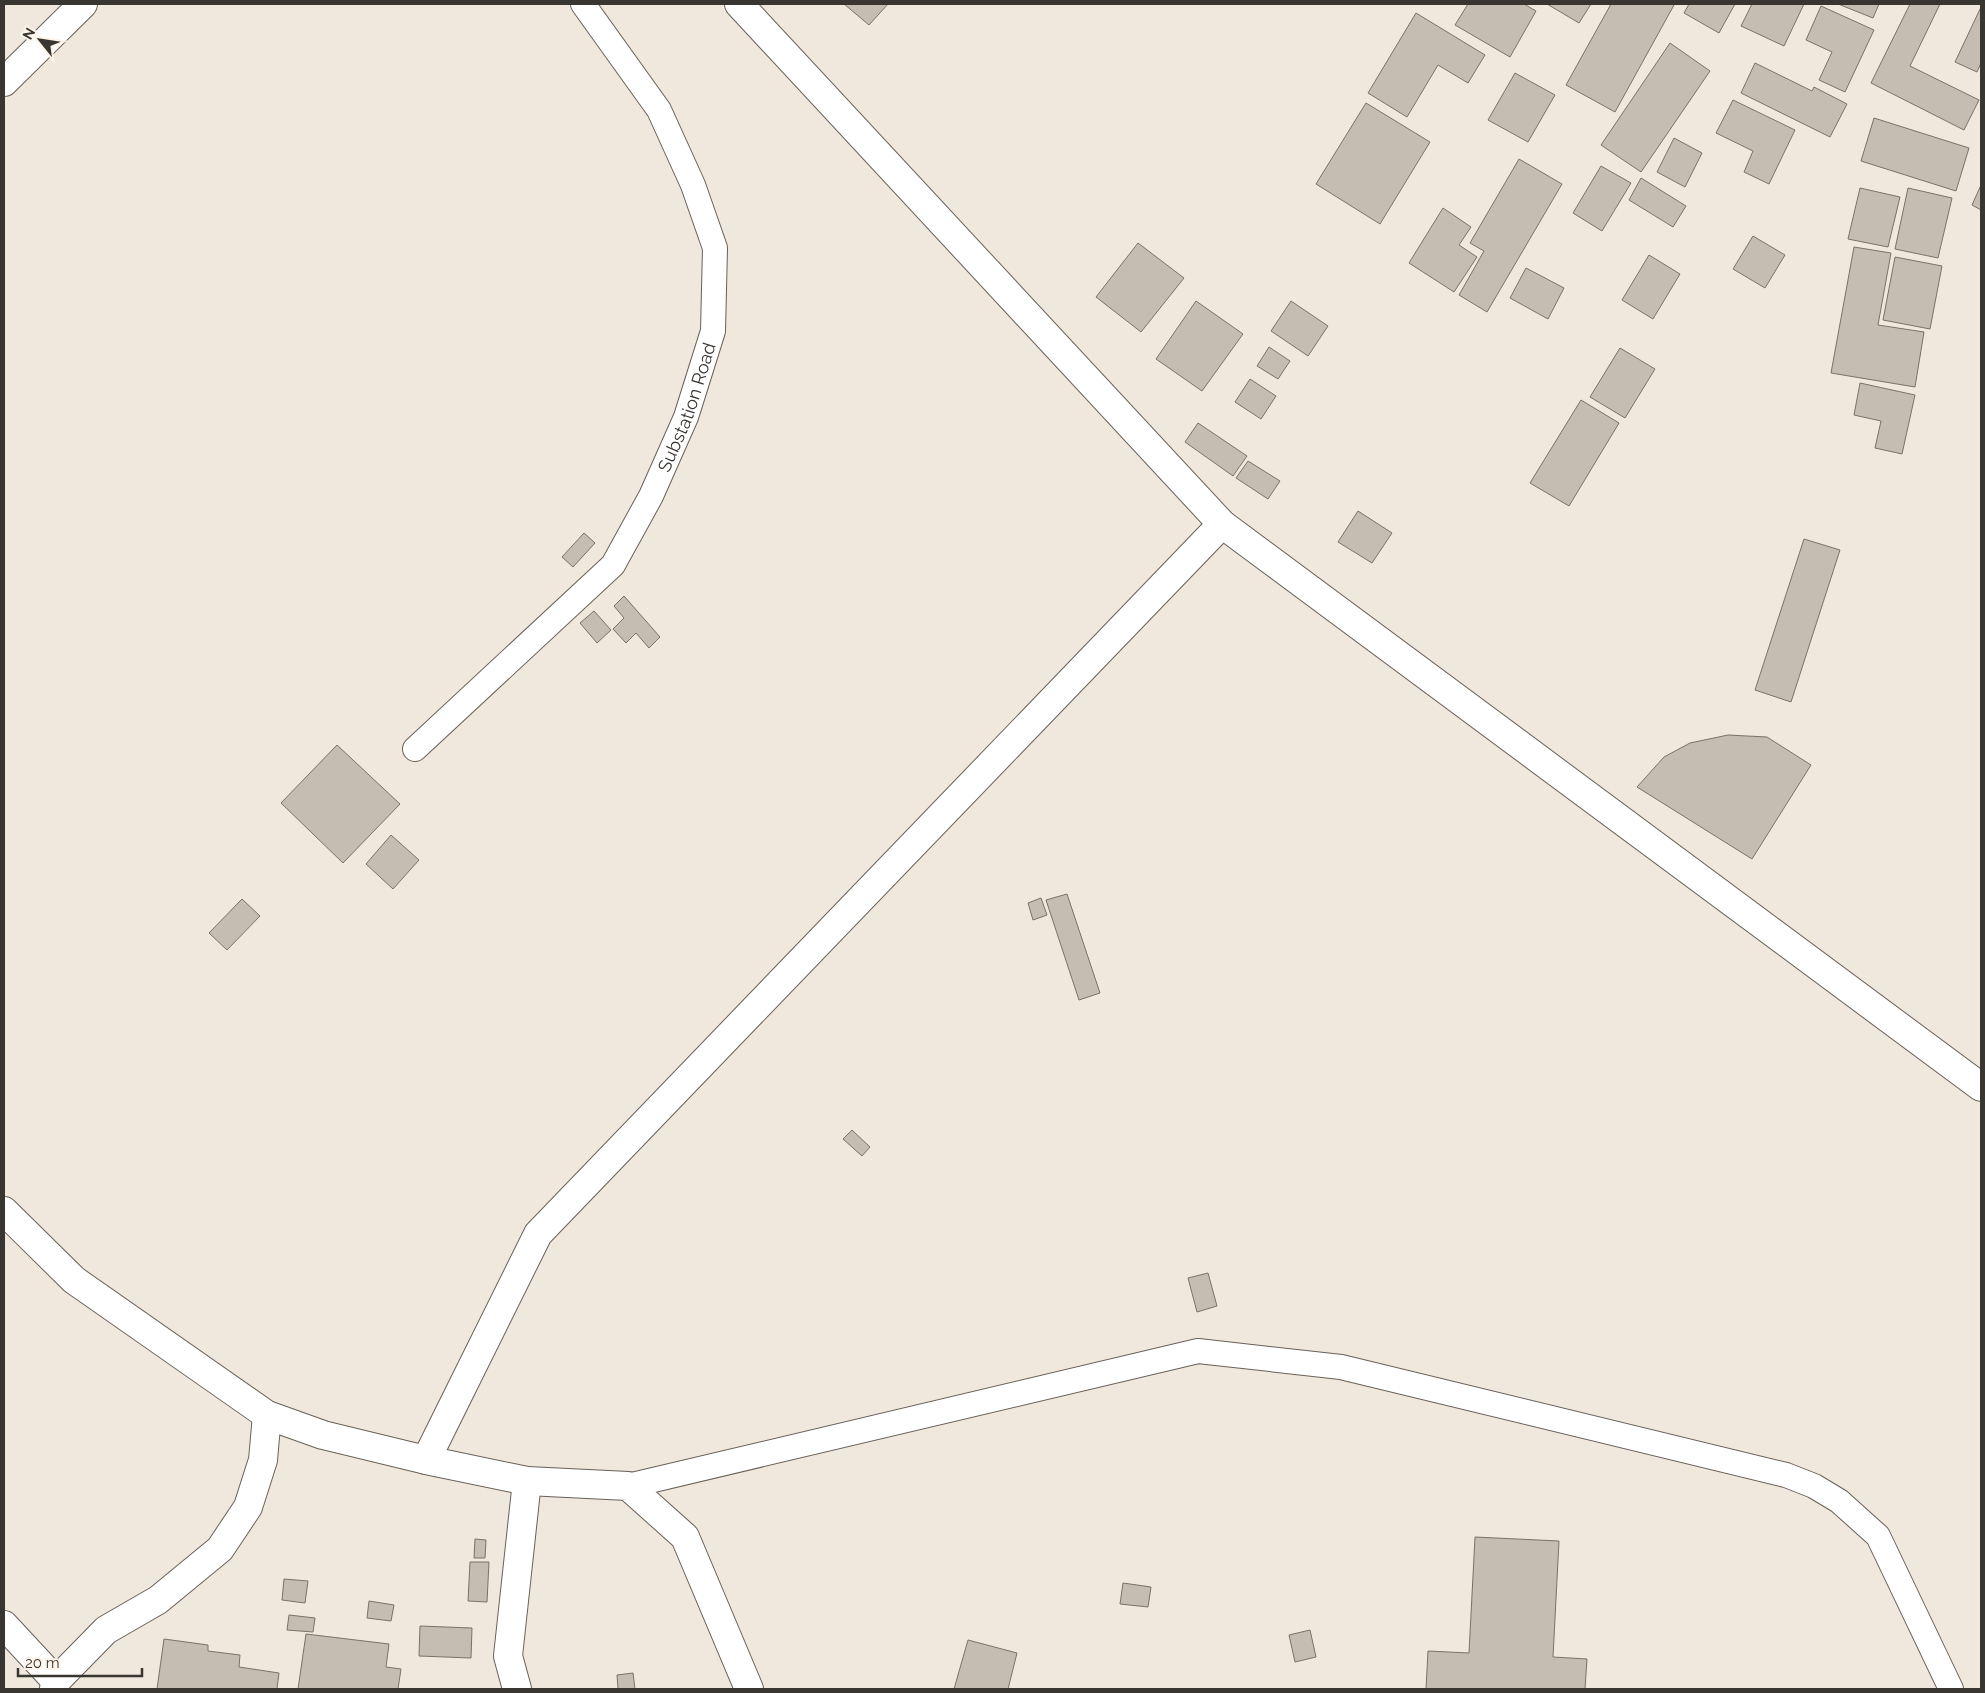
<svg xmlns="http://www.w3.org/2000/svg" width="1985" height="1693" font-family="Raleway,sans-serif">
  <style>
    .building { fill: #c5bcb2; stroke: #7a7269 }
    .lines { fill: none; stroke-linecap: round; stroke-linejoin: round }
    .service-casing { stroke: #696159; stroke-width: 26 }
    .minor-casing { stroke: #696159; stroke-width: 30 }
    .tertiary-casing { stroke: #696159; stroke-width: 30 }
    .secondary-casing { stroke: #696159; stroke-width: 30 }
    .service { stroke: #fff; stroke-width: 24 }
    .minor { stroke: #fff; stroke-width: 28 }
    .tertiary { stroke: #fff; stroke-width: 28 }
    .secondary { stroke: #fff; stroke-width: 28 }
    .labels { text-anchor: middle; dominant-baseline: central; stroke-width: 5; stroke-linejoin: round; paint-order: stroke }
    .street-label { font-size: 18px; fill: #393531; stroke: #fef4ea }
  </style>
  <rect width="100%" height="100%" fill="#f0e7dd"/>
  <g class="building">
    <path d="M844 4H888L869 25Z"/>
    <path d="M1468 4H1524L1536 11 1510 57 1455 25Z"/>
    <path d="M1547 4H1591L1579 23Z"/>
    <path d="M1611 4H1671L1674 5 1615 112 1566 85Z"/>
    <path d="M1689 4H1735L1719 33 1684 13Z"/>
    <path d="M1752 4H1804L1784 46 1741 26Z"/>
    <path d="M1838 4H1879L1873 18Z"/>
    <path d="M1910 4H1940L1910 66 1979 100 1964 130 1871 83Z"/>
    <path d="M1821 6 1874 30 1845 92 1819 80 1832 52 1806 40Z"/>
    <path d="M1981 7V63L1977 72 1955 62Z"/>
    <path d="M1416 13 1485 55 1468 83 1438 65 1407 117 1368 93Z"/>
    <path d="M1670 43 1710 71 1641 172 1601 145Z"/>
    <path d="M1755 63 1812 91 1814 87 1847 104 1830 137 1741 93Z"/>
    <path d="M1515 73 1555 95 1528 142 1488 120Z"/>
    <path d="M1733 100 1795 130 1769 184 1744 172 1753 151 1716 133Z"/>
    <path d="M1366 103 1430 142 1380 224 1316 184Z"/>
    <path d="M1874 118 1969 148 1956 191 1861 161Z"/>
    <path d="M1674 138 1702 153 1685 187 1657 172Z"/>
    <path d="M1519 159 1562 184 1487 312 1459 295 1484 251 1470 243Z"/>
    <path d="M1601 166 1631 183 1602 231 1573 213Z"/>
    <path d="M1641 178 1686 206 1673 227 1629 200Z"/>
    <path d="M1981 185V210L1972 205Z"/>
    <path d="M1860 188 1900 197 1888 247 1848 239Z"/>
    <path d="M1908 188 1952 198 1938 258 1895 249Z"/>
    <path d="M1443 208 1471 227 1459 245 1477 257 1454 292 1409 263Z"/>
    <path d="M1753 236 1785 255 1765 288 1733 269Z"/>
    <path d="M1138 243 1184 278 1141 332 1096 297Z"/>
    <path d="M1854 247 1891 253 1878 325 1924 332 1915 387 1831 373Z"/>
    <path d="M1649 255 1680 274 1653 319 1622 300Z"/>
    <path d="M1895 257 1942 266 1930 329 1883 320Z"/>
    <path d="M1526 268 1564 288 1548 319 1510 298Z"/>
    <path d="M1196 301 1243 334 1202 391 1156 359Z"/>
    <path d="M1291 301 1328 326 1308 356 1271 331Z"/>
    <path d="M1269 347 1290 361 1278 379 1257 366Z"/>
    <path d="M1620 348 1655 369 1625 418 1590 397Z"/>
    <path d="M1250 379 1276 396 1261 419 1235 402Z"/>
    <path d="M1860 383 1915 395 1902 454 1875 448 1881 421 1854 415Z"/>
    <path d="M1581 400 1619 423 1569 506 1530 483Z"/>
    <path d="M1198 423 1247 456 1233 476 1185 442Z"/>
    <path d="M1248 461 1280 481 1268 499 1236 478Z"/>
    <path d="M1358 511 1392 533 1372 563 1338 542Z"/>
    <path d="M584 533 595 543 573 567 562 557Z"/>
    <path d="M1804 539 1840 550 1791 702 1755 690Z"/>
    <path d="M624 596 660 637 649 648 636 633 626 643 613 629 624 618 614 606Z"/>
    <path d="M594 611 611 630 597 643 580 623Z"/>
    <path d="M1728 735 1767 737 1811 765 1752 859 1637 787 1664 757 1690 743Z"/>
    <path d="M337 745 400 804 343 863 281 803Z"/>
    <path d="M391 835 419 860 393 889 366 864Z"/>
    <path d="M1067 894 1100 993 1079 1000 1046 900Z"/>
    <path d="M1041 898 1047 915 1033 920 1028 903Z"/>
    <path d="M242 899 260 916 227 950 209 933Z"/>
    <path d="M852 1130 870 1147 862 1156 843 1139Z"/>
    <path d="M1208 1273 1217 1306 1197 1312 1188 1278Z"/>
    <path d="M1475 1537 1559 1541 1553 1657 1587 1659 1585 1689H1426L1428 1651 1469 1653Z"/>
    <path d="M475 1539 486 1540 485 1558H474Z"/>
    <path d="M470 1562H489L487 1602 468 1601Z"/>
    <path d="M284 1579 308 1581 305 1603 282 1600Z"/>
    <path d="M1123 1583 1151 1587 1148 1607 1120 1604Z"/>
    <path d="M369 1601 394 1605 391 1621 367 1618Z"/>
    <path d="M289 1615 315 1618 313 1632 287 1630Z"/>
    <path d="M420 1626 472 1628 471 1658 419 1656Z"/>
    <path d="M1310 1630 1316 1657 1295 1662 1289 1635Z"/>
    <path d="M306 1634 389 1644 386 1667 401 1669 398 1689H298Z"/>
    <path d="M164 1639 208 1645V1651L240 1655 239 1667 279 1673 277 1689H157Z"/>
    <path d="M968 1640 1017 1653 1008 1689H954Z"/>
    <path d="M633 1673 635 1689H618L617 1675Z"/>
  </g>
  <g class="lines">
    <defs>
      <g id="service">
        <path id="s1" d="M415 749 613 565 651 496 686 417 713 331 715 248 693 185 659 110 583 4"/>
        <path d="M628 1486 1198 1351 1341 1367 1786 1475 1814 1486 1839 1501 1878 1536 1951 1689"/>
      </g>
      <g id="minor">
        <path d="M739 4 1222 524 1981 1087"/>
        <path d="M426 1460 538 1234 1222 524"/>
        <path d="M4 1625 56 1681"/>
        <path d="M54 1689 56 1681 106 1630 158 1600 220 1549 248 1507 263 1460 267 1415"/>
        <path d="M517 1689 508 1656 527 1481"/>
      </g>
      <path id="tertiary" d="M4 1211 74 1280 267 1415 323 1435 426 1460 527 1481 628 1486 685 1537 749 1689"/>
      <path id="secondary" d="M4 82 83 4"/>
    </defs>
    <use href="#service" class="service-casing"/>
    <use href="#minor" class="minor-casing"/>
    <use href="#tertiary" class="tertiary-casing"/>
    <use href="#secondary" class="secondary-casing"/>
    <use href="#service" class="service"/>
    <use href="#minor" class="minor"/>
    <use href="#tertiary" class="tertiary"/>
    <use href="#secondary" class="secondary"/>
  </g>
  <g class="labels">
    <g class="street-label">
      <text stroke="none"><textPath href="#s1" startOffset="445">Substation Road</textPath></text>
    </g>
  </g>
  <rect width="1985" height="1693" fill="none" stroke="#393531" stroke-width="10"/>
  <g transform="translate(40 40) rotate(300)" stroke="#fef4ea" stroke-width="4" paint-order="stroke">
  <path d="M0-4L9 19L0 12L-9 19Z" fill="#393531"/>
  <text y="-8" font-size="14" font-weight="bold" text-anchor="middle" fill="#393531">N</text>
  </g>
  <path d="M18 1668v8h124v-8" fill="none" stroke="#393531" stroke-width="2.5"/>
  <text x="25" y="1668" font-size="15" fill="#393531" stroke="#fef4ea" stroke-width="4" paint-order="stroke">20 m</text>
</svg>
